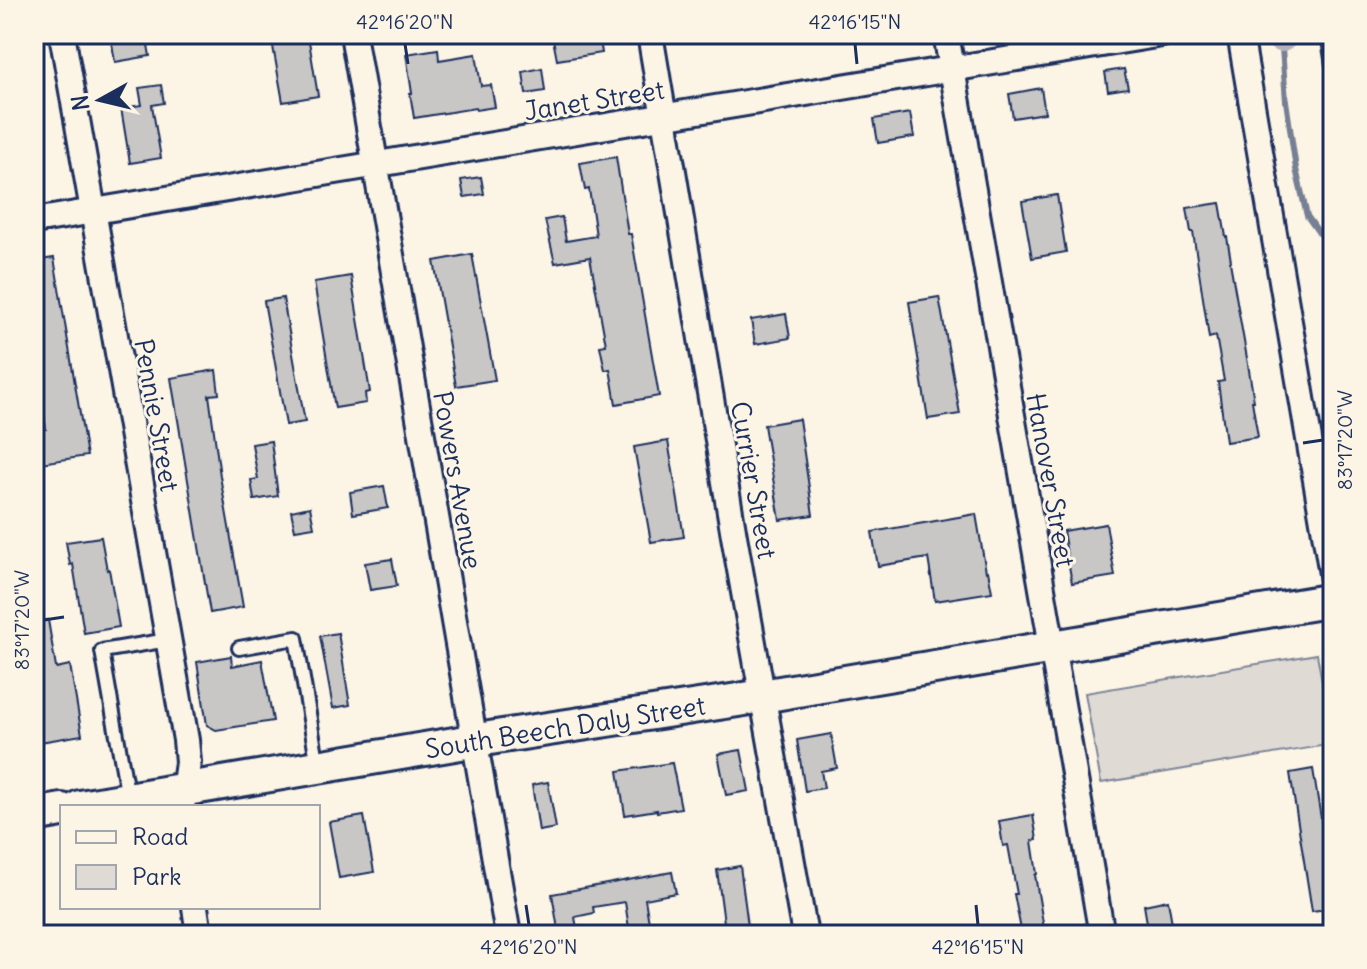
<svg xmlns="http://www.w3.org/2000/svg" width="1367" height="969" font-family="Delius,sans-serif">
  <style>
    .green { fill: #dfdbd4; stroke: #7d8599; stroke-width: 2 }
    .lines { fill: none; stroke-linecap: round; stroke-linejoin: round }
    .stream { stroke: #767f94; stroke-width: 6 }
    .river { stroke: #b2b4b8; stroke-width: 34 }
    .building { fill: #c8c7c6; stroke: #1b2f5e; stroke-width: 2 }
    .lane-casing { stroke: #1b2f5e; stroke-width: 18 }
    .street-casing { stroke: #1b2f5e; stroke-width: 30 }
    .secondary-casing { stroke: #1b2f5e; stroke-width: 38 }
    .lane { stroke: #fcf5e5; stroke-width: 12 }
    .street { stroke: #fcf5e5; stroke-width: 24 }
    .secondary { stroke: #fcf5e5; stroke-width: 32 }
    .ticks { fill: none; stroke: #1b2f5e; stroke-width: 3 }
    .labels { text-anchor: middle; dominant-baseline: central; stroke-width: 6; stroke-linejoin: round; paint-order: stroke }
    .street-label { font-size: 26px; fill: #1b2f5e; stroke: #fcf5e5 }
    .neatline { fill: none; stroke: #1b2f5e; stroke-width: 3 }
    .ticks-label { font-size: 20px; text-anchor: middle; fill: #1b2f5e }
  </style>
  <rect width="100%" height="100%" fill="#fcf5e5"/>
  <filter id="ink" filterUnits="userSpaceOnUse"><feTurbulence type="fractalNoise" baseFrequency=".0125" numOctaves="2"/><feDisplacementMap in="SourceGraphic" scale="16" xChannelSelector="R" yChannelSelector="G"/><feConvolveMatrix kernelMatrix="1 2 1 2 8 2 1 2 1" color-interpolation-filters="sRGB"/></filter>
  <g filter="url(#ink)">
    <path class="green" d="M1317 654 1333 744 1101 783 1085 693Z"/>
    <g class="lines">
      <path class="stream" d="M1281 35 1286 101 1296 169 1307 216 1319 233 1333 241"/>
      <path class="river" d="M1281 34V35"/>
    </g>
    <g class="building">
      <path d="M132 34H146L150 56 115 62 111 37Z"/>
      <path d="M552 34H599L602 53 557 60Z"/>
      <path d="M308 35 318 96 283 102 272 41Z"/>
      <path d="M438 49 439 60 476 54 481 86 491 85 495 107 476 110 475 108 414 118 410 93H412L406 54Z"/>
      <path d="M542 68 545 91 526 94 523 72Z"/>
      <path d="M1124 69 1128 88 1108 91 1105 72Z"/>
      <path d="M161 85 164 103 152 105 161 158 130 163 121 108 142 105 139 88Z"/>
      <path d="M1041 88 1045 113 1013 118 1009 94Z"/>
      <path d="M910 113 914 137 878 143 874 119Z"/>
      <path d="M616 157 628 234H631L659 396 616 404 610 369 605 370 600 346 606 345 590 257 555 263 545 220 562 217 566 241 596 236 589 189 585 190 580 163Z"/>
      <path d="M481 177 484 194 464 197 461 180Z"/>
      <path d="M1057 195 1066 252 1032 258 1022 201Z"/>
      <path d="M1220 203 1226 237H1227L1231 261 1230 262 1248 364 1254 401H1252L1258 437 1226 442 1218 382 1224 381 1216 336 1209 338 1193 232H1191L1187 208Z"/>
      <path d="M472 254 495 380 456 386 434 261Z"/>
      <path d="M54 258 87 456 34 464V430L46 429 34 339V261Z"/>
      <path d="M351 276 370 392 365 393 366 403 335 408 314 282Z"/>
      <path d="M939 297 960 414 928 419 909 302Z"/>
      <path d="M283 298 305 422 286 425 264 301Z"/>
      <path d="M786 314 790 338 755 344 751 320Z"/>
      <path d="M216 370 219 394 209 395 220 476 243 607 210 613 171 378Z"/>
      <path d="M799 419 813 515 780 520 764 425Z"/>
      <path d="M271 441 278 496 254 500 251 480 258 479 252 444Z"/>
      <path d="M668 441 684 537 651 542 634 447Z"/>
      <path d="M384 486 388 508 353 514 350 492Z"/>
      <path d="M310 507 314 527 295 530 291 511Z"/>
      <path d="M976 514 986 572 988 571 992 592 935 601 928 558 878 566 872 532Z"/>
      <path d="M1106 524 1115 576 1072 583 1063 531Z"/>
      <path d="M101 537 107 570 109 569 119 627 84 633 73 564 70 565 66 542Z"/>
      <path d="M392 559 397 586 370 590 365 563Z"/>
      <path d="M48 620 56 668 70 665 82 735 34 743V622Z"/>
      <path d="M338 633 350 705 333 708 320 636Z"/>
      <path d="M231 656 232 666 262 660 273 721 216 730 207 725 197 662Z"/>
      <path d="M831 734 837 768 821 771 824 788 805 791 797 740Z"/>
      <path d="M741 750 749 791 726 795 718 754Z"/>
      <path d="M672 763 681 808 657 812V810L625 815 618 771Z"/>
      <path d="M1313 769 1333 893V908L1312 911 1290 773Z"/>
      <path d="M548 782 556 828 539 831 532 785Z"/>
      <path d="M1033 815 1037 840 1032 841 1037 874 1035 875 1045 935H1022L1014 894H1017L1008 845 1003 846 999 821Z"/>
      <path d="M364 816 374 872 339 878 329 822Z"/>
      <path d="M740 866 748 926 725 930 717 870Z"/>
      <path d="M672 872 676 893 645 899 651 935H630L625 902 593 907 594 913 575 917 578 935H559L552 894Z"/>
      <path d="M1168 900 1174 935H1149L1144 905Z"/>
    </g>
    <g class="lines">
      <defs>
        <g id="lane">
          <path d="M1328 34 1333 65"/>
          <path d="M239 648 296 638 318 766"/>
          <path d="M128 798 102 651 168 640"/>
        </g>
        <g id="street">
          <path d="M62 34 186 740 188 762 182 807"/>
          <path d="M353 34 508 935"/>
          <path d="M650 34 734 536 805 935"/>
          <path d="M946 34 1102 935"/>
          <path d="M1240 34 1333 580"/>
          <path d="M34 221 1162 34"/>
          <path d="M195 907 199 935"/>
        </g>
        <g id="secondary">
          <path d="M80 807 496 737 738 700 1333 600"/>
          <path d="M34 815 62 810"/>
        </g>
      </defs>
      <use href="#lane" class="lane-casing"/>
      <use href="#street" class="street-casing"/>
      <use href="#secondary" class="secondary-casing"/>
      <use href="#lane" class="lane"/>
      <use href="#street" class="street"/>
      <use href="#secondary" class="secondary"/>
    </g>
  </g>
  <path class="ticks" d="M405 44 408 64M855 44 857 64M1303 443 1323 440M44 620 64 617M526 905 529 925M976 905 978 925"/>
  <g class="labels">
    <g class="street-label">
      <text transform="translate(594 100) rotate(-9)">Janet Street</text>
      <text transform="translate(157 415) rotate(80)">Pennie Street</text>
      <text transform="translate(458 480) rotate(80)">Powers Avenue</text>
      <text transform="translate(754 480) rotate(80)">Currier Street</text>
      <text transform="translate(1051 480) rotate(80)">Hanover Street</text>
      <text transform="translate(565 727) rotate(-9)">South Beech Daly Street</text>
    </g>
  </g>
  <rect width="1367" height="969" fill="none" stroke="#fcf5e5" stroke-width="88"/>
  <rect x="60" y="805" width="260" height="104" fill="#fcf5e5" stroke="#a2a6af" stroke-width="2"/>
  <rect x="76" y="831" width="40" height="12" fill="#fcf5e5" stroke="#a2a6af" stroke-width="2"/>
  <text x="132" y="845" font-size="24" fill="#1b2f5e">Road</text>
  <rect x="76" y="865" width="40" height="24" fill="#dfdbd4" stroke="#a2a6af" stroke-width="2"/>
  <text x="132" y="885" font-size="24" fill="#1b2f5e">Park</text>
  <g transform="translate(100 100) rotate(262)" stroke="#fcf5e5" stroke-width="6" paint-order="stroke">
  <path d="M0-6L14 30L0 20L-14 30Z" fill="#1b2f5e"/>
  <text y="-12" font-size="22" font-weight="bold" text-anchor="middle" fill="#1b2f5e">N</text>
  </g>
  <rect x="44" y="44" width="1279" height="881" class="neatline"/>
  <g class="ticks-label">
    <text x="405" y="29">42°16'20"N</text>
    <text x="855" y="29">42°16'15"N</text>
    <text transform="translate(1345 440) rotate(-90)" y="7">83°17'20"W</text>
    <text transform="translate(22 620) rotate(-90)" y="7">83°17'20"W</text>
    <text x="529" y="954">42°16'20"N</text>
    <text x="978" y="954">42°16'15"N</text>
  </g>
</svg>
